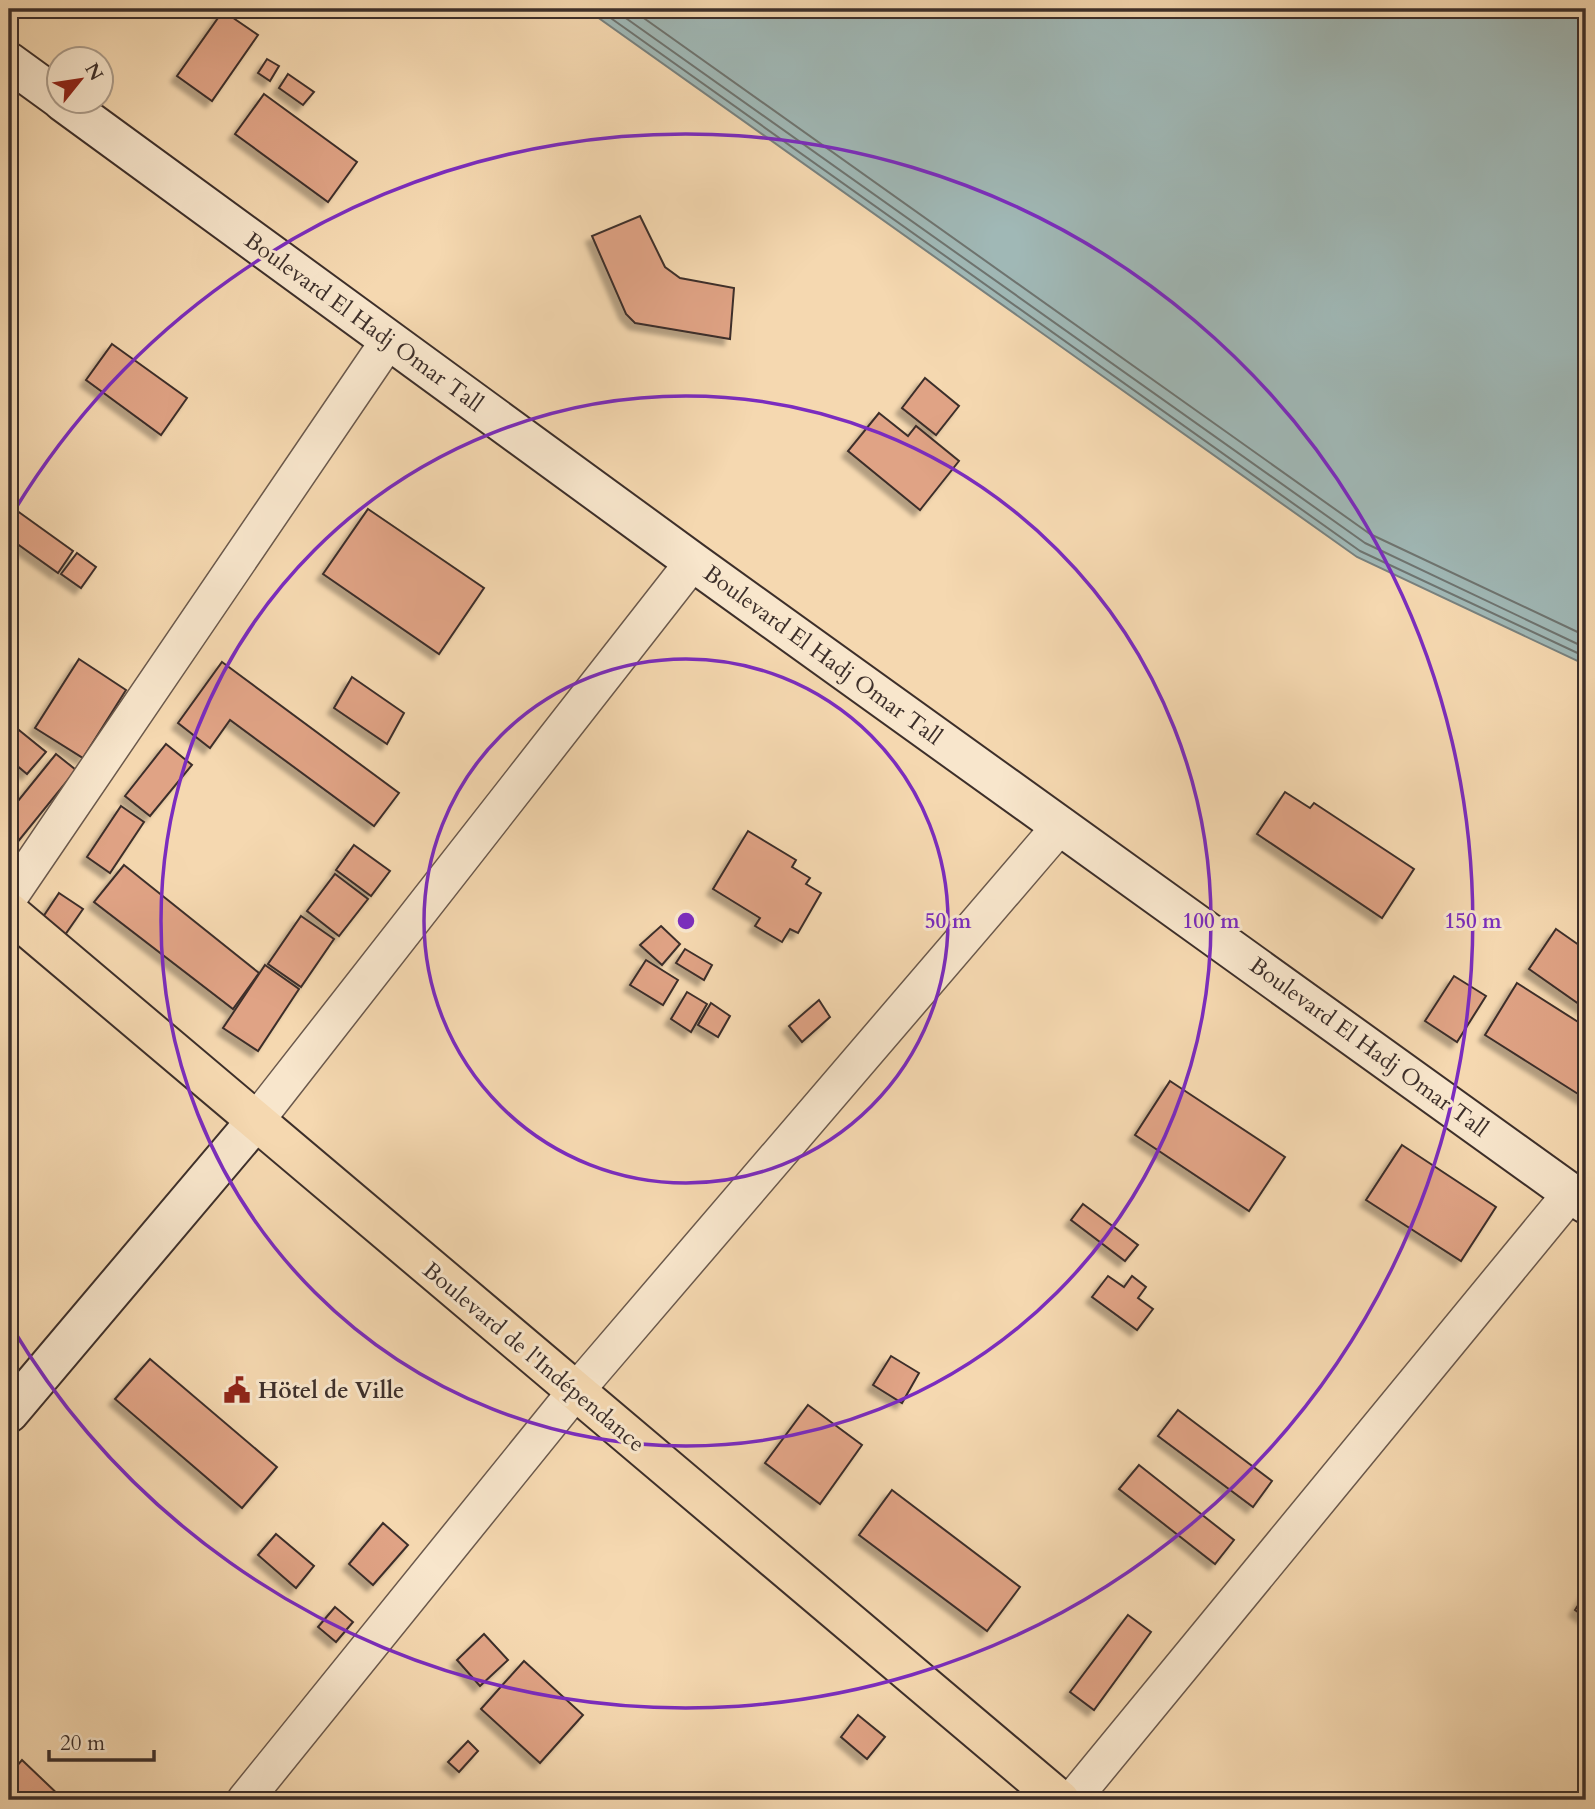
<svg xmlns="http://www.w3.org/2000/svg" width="1595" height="1809" font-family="Cardo,serif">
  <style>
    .water { fill: #a0b8b6; stroke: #78817e; stroke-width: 2 }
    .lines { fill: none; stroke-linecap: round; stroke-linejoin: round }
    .shore { stroke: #6e7470; stroke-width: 2 }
    .building { fill: #e0a385; stroke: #3d2f2a; stroke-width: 2; filter: url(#shadow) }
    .street-casing { stroke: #6b594c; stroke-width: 38 }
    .secondary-casing { stroke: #3d2f2a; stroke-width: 42 }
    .highway-casing { stroke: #3d2f2a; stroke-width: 42 }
    .street { stroke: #f8e6cc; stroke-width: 35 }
    .secondary { stroke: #f8e6cc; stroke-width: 38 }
    .highway { stroke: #f5d8b0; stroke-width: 38 }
    .ring { fill: none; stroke: #7b2cbf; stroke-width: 3.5 }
    .labels { text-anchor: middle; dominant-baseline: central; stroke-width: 6; stroke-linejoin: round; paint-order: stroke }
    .street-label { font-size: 23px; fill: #3d2f2a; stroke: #f8e6cc }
    .poi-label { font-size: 23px; font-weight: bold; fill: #3d2f2a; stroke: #f8e6cc; text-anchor: start }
    .centre { fill: #7b2cbf; stroke: #f8e6cc; stroke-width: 3.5 }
    .ring-label { font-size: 21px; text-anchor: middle; font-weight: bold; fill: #7b2cbf; stroke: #f8e6cc; stroke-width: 6; stroke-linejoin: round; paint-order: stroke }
  </style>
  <defs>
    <filter id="shadow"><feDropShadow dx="-6" dy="6" stdDeviation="2" flood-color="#0004"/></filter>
  </defs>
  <rect width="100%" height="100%" fill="#f5d8b0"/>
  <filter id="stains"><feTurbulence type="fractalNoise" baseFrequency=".00286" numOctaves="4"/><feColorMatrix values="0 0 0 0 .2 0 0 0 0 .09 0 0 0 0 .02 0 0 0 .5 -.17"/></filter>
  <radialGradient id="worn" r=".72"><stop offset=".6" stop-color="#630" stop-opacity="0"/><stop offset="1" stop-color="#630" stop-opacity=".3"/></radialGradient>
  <path class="water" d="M586 9H1586V665L1357 557Z"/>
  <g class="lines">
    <g class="shore">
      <path d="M598 9 1360 551 1586 657"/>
      <path d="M613 9 1365 543 1586 648"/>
      <path d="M631 9 1370 534 1586 636"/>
    </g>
  </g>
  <g class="building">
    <path d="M223 11 258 35 212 101 177 76Z"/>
    <path d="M267 59 279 66 270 81 258 73Z"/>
    <path d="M288 74 314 92 303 105 279 88Z"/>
    <path d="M264 94 357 162 328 202 235 134Z"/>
    <path d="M640 216 665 267 680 278 734 288 730 339 635 323 626 314 592 236Z"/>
    <path d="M112 344 187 398 161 435 86 380Z"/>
    <path d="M925 378 959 406 936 435 902 408Z"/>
    <path d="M879 413 908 436 916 426 959 461 920 510 848 451Z"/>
    <path d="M9 505 73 551 58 573 9 538Z"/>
    <path d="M368 509 484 588 439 654 323 574Z"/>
    <path d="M77 553 96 567 81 588 61 574Z"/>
    <path d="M79 659 126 690 83 758 35 728Z"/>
    <path d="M222 662 399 793 374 826 230 720 210 748 178 723Z"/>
    <path d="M352 677 404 713 387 744 334 708Z"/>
    <path d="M9 722 46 752 27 774 9 759Z"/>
    <path d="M166 744 192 765 150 816 125 796Z"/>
    <path d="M56 754 76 770 12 849 9 846V812Z"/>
    <path d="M1285 792 1310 808 1314 803 1414 869 1382 918 1257 834Z"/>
    <path d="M121 806 144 822 110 873 87 857Z"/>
    <path d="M748 831 796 860 792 867 810 878 806 884 821 893 798 933 790 929 782 942 755 926 760 918 713 889Z"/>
    <path d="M354 845 390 871 371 896 336 870Z"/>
    <path d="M124 865 259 973 233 1009 94 902Z"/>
    <path d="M335 874 368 899 339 936 307 911Z"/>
    <path d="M59 893 83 909 60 942 37 926Z"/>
    <path d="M301 916 334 939 301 987 268 964Z"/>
    <path d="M661 926 680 944 662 965 640 945Z"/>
    <path d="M1556 929 1586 950V1009L1529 969Z"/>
    <path d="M685 949 712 965 704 980 676 963Z"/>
    <path d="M646 960 678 980 663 1005 630 985Z"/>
    <path d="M265 965 299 989 258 1051 223 1028Z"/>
    <path d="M1454 976 1486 996 1457 1042 1425 1021Z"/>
    <path d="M1517 983 1586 1027V1099L1485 1035Z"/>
    <path d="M687 992 707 1004 691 1032 671 1019Z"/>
    <path d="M819 1000 830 1017 802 1042 789 1026Z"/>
    <path d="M711 1003 730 1016 718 1037 698 1025Z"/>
    <path d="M1170 1081 1285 1157 1249 1211 1135 1135Z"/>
    <path d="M1402 1145 1496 1207 1461 1261 1366 1200Z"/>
    <path d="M1083 1204 1138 1245 1125 1261 1071 1220Z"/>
    <path d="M1108 1276 1124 1287 1132 1276 1146 1287 1138 1298 1153 1309 1137 1330 1092 1297Z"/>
    <path d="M891 1356 919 1373 902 1403 873 1385Z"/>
    <path d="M150 1359 277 1467 242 1508 115 1399Z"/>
    <path d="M808 1405 862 1445 820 1504 765 1463Z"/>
    <path d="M1178 1410 1272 1481 1253 1507 1158 1436Z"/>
    <path d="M1139 1465 1234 1540 1215 1564 1119 1489Z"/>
    <path d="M892 1490 1020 1587 987 1631 859 1535Z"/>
    <path d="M383 1523 408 1545 373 1585 349 1564Z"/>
    <path d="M276 1534 314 1566 296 1588 258 1555Z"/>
    <path d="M1586 1593V1618L1575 1610Z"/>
    <path d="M335 1607 353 1622 336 1642 318 1627Z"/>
    <path d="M1128 1615 1151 1632 1094 1710 1070 1692Z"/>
    <path d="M484 1634 508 1660 480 1686 457 1660Z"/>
    <path d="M524 1661 583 1715 540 1763 481 1709Z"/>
    <path d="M858 1715 885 1737 867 1759 841 1737Z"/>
    <path d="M468 1741 478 1751 459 1772 448 1762Z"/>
    <path d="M22 1760 64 1800H9V1775Z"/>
    <path d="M650 1793 659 1800H645Z"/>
  </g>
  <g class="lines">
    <defs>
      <g id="street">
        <path d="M9 898 389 340"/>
        <path d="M255 1122 693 562"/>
        <path d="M245 1800 575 1392 1061 825"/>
        <path d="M1072 1800 1571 1193"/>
      </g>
      <g id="secondary">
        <path d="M9 62 60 99"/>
        <path d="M63 102 693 562 1586 1204"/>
        <path d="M9 1413 255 1122"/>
      </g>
      <path id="highway" d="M9 912 1060 1800"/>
    </defs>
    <use href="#street" class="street-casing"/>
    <use href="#secondary" class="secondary-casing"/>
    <use href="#highway" class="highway-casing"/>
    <use href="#street" class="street"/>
    <use href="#secondary" class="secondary"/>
    <use href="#highway" class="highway"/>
  </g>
  <g class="ring">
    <circle cx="686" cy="921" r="262"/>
    <circle cx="686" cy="921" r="525"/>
    <path d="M11 516A787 787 0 1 1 11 1326"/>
  </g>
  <defs>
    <symbol id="civic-bare" viewBox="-9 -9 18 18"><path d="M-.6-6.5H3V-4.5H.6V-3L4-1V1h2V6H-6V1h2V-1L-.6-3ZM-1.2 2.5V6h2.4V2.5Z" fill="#8f2418" stroke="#f8e6cc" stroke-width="2.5" paint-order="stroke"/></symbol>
  </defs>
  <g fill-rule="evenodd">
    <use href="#civic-bare" x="218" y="1371" width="38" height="38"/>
  </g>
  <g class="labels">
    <g class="street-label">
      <text transform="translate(364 322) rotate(36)">Boulevard El Hadj Omar Tall</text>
      <text transform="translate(823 655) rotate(36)">Boulevard El Hadj Omar Tall</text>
      <text transform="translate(1369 1047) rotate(36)">Boulevard El Hadj Omar Tall</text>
      <text transform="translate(534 1357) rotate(40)">Boulevard de l'Indépendance</text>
    </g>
    <g class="poi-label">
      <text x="258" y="1390">Hötel de Ville</text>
    </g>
  </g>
  <circle cx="686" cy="921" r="10" class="centre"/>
  <g class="ring-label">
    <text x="948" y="928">50 m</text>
    <text x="1211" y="928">100 m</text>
    <text x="1473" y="928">150 m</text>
  </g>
  <rect width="1595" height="1809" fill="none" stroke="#f5d8b0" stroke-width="35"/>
  <rect x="10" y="10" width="1574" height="1788" fill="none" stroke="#3d2f2a" stroke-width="3.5"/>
  <rect x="18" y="18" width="1560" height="1774" fill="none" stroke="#3d2f2a" stroke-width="2"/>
  <g transform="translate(80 80) rotate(60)"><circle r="33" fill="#f8e6cc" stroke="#ad9d8b" stroke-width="2"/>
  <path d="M0-5L12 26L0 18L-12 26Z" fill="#8f2418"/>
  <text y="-10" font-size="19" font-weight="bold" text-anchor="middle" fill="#3d2f2a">N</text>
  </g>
  <path d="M49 1750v10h105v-10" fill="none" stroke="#3d2f2a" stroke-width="3.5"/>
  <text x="60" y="1750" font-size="21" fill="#3d2f2a" stroke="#f8e6cc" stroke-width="5" paint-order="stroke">20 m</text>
  <rect width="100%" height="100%" filter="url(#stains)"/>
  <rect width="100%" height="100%" fill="url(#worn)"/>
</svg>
